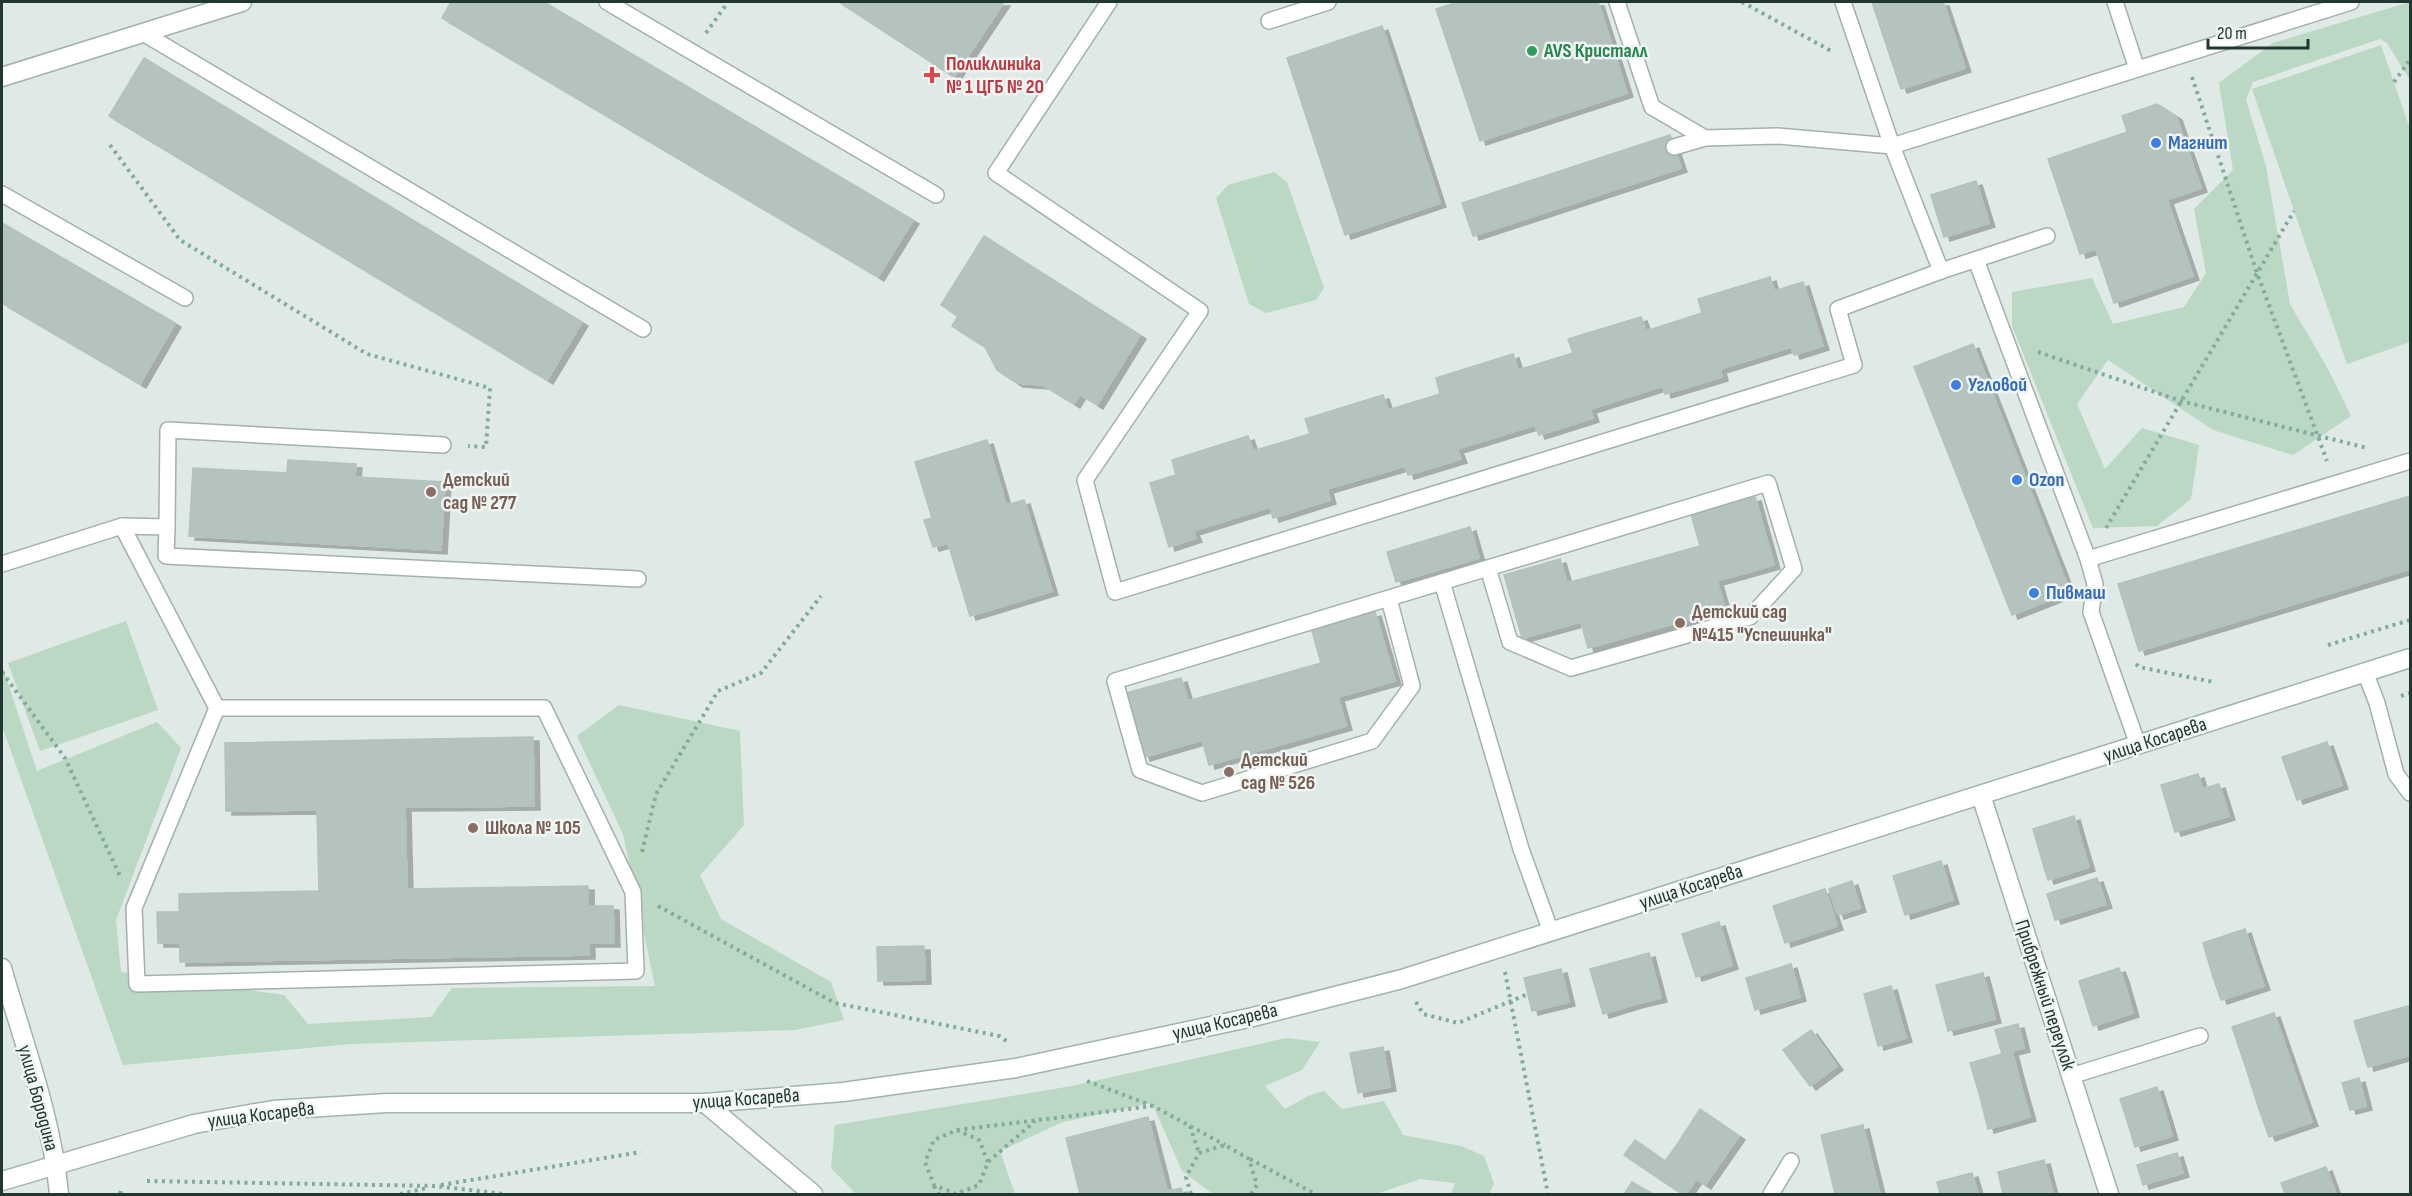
<svg xmlns="http://www.w3.org/2000/svg" width="2412" height="1196" font-family="'Sofia Sans Condensed',sans-serif">
  <style>
    .green { fill: #bad8c3 }
    .building { fill: #b5c3be; stroke: #b2c2bc; stroke-width: 1.5; filter: url(#shadow) }
    .lines { fill: none; stroke-linecap: round; stroke-linejoin: round }
    .lane-casing { stroke: #a3b0ac; stroke-width: 18 }
    .street-casing { stroke: #a3b0ac; stroke-width: 21 }
    .secondary-casing { stroke: #a0b3ad; stroke-width: 21 }
    .path { stroke: #82aa9f; stroke-width: 4; stroke-dasharray: 3 4.5; stroke-linecap: butt }
    .lane { stroke: #fff; stroke-width: 15 }
    .street { stroke: #fff; stroke-width: 18 }
    .secondary { stroke: #fff; stroke-width: 18 }
    .leisure-dot { fill: #2e9e5b; stroke: #eff6f3; stroke-width: 2 }
    .health-dot { fill: #e0444e; stroke: #eff6f3; stroke-width: 2 }
    .shop-dot { fill: #3f7fe0; stroke: #eff6f3; stroke-width: 2 }
    .education-dot { fill: #8d6e63; stroke: #eff6f3; stroke-width: 2 }
    .labels { text-anchor: middle; dominant-baseline: central; stroke-width: 5; stroke-linejoin: round; paint-order: stroke }
    .leisure-label { font-size: 20px; font-weight: bold; fill: #27864d; stroke: #eff6f3; text-anchor: start }
    .health-label { font-size: 20px; font-weight: bold; fill: #be3a42; stroke: #eff6f3; text-anchor: start }
    .shop-label { font-size: 20px; font-weight: bold; fill: #366cbe; stroke: #eff6f3; text-anchor: start }
    .education-label { font-size: 20px; font-weight: bold; fill: #785e54; stroke: #eff6f3; text-anchor: start }
    .street-label { font-size: 20px; fill: #223732; stroke: #eff6f3 }
  </style>
  <defs>
    <filter id="shadow"><feDropShadow dx="6" dy="4" stdDeviation="0" flood-color="#0004"/></filter>
  </defs>
  <rect width="100%" height="100%" fill="#dfe9e5"/>
  <g class="green">
    <path d="M2410 2V80L2387 43 2380 39 2253 82 2246 100 2266 166 2290 304 2329 371 2351 416 2293 455 2213 430 2108 360 2077 404 2105 469 2142 428 2199 445 2191 499 2157 526 2093 528 2012 326V292L2092 278 2113 324 2184 307 2206 273 2194 209 2233 170 2219 83 2273 43Z"/>
    <path d="M2381 45 2410 129V342L2347 364 2252 89Z"/>
    <path d="M1274 172 1287 182 1324 288 1316 300 1266 313 1249 304 1216 198 1228 185Z"/>
    <path d="M126 621 158 710 40 751 8 663Z"/>
    <path d="M2 665 37 771 157 722 181 748 116 920 121 972 284 995 308 1024 431 1017 452 988 655 986 623 834 577 736 619 705 740 731 744 825 700 875 721 919 831 982 844 1020 795 1030 351 1044 123 1065 2 726Z"/>
    <path d="M1286 1038 1320 1042 1302 1070 1265 1086 1285 1109 1308 1096 1324 1091 1342 1109 1384 1101 1403 1135 1461 1146 1484 1156 1494 1184 1489 1194H1451L1455 1183 1420 1179 1376 1194H1213L1182 1171 1152 1103 1063 1122 1000 1151 1015 1194H856L831 1168 835 1125 1072 1086Z"/>
  </g>
  <g class="building">
    <path d="M451 2H544L913 220 878 277 442 18Z"/>
    <path d="M839 2H1004L954 77Z"/>
    <path d="M1458 2H1598L1627 93 1480 141 1436 9Z"/>
    <path d="M1872 2H1943L1965 68 1901 89Z"/>
    <path d="M1382 26 1440 203 1345 235 1287 58Z"/>
    <path d="M144 58 582 322 547 380 109 116Z"/>
    <path d="M2157 104 2176 116 2201 188 2152 205 2122 116Z"/>
    <path d="M2127 132 2152 205 2167 200 2193 276 2114 303 2096 249 2080 254 2048 159Z"/>
    <path d="M1670 135 1681 168 1473 236 1462 203Z"/>
    <path d="M1976 181 1989 223 1944 237 1931 195Z"/>
    <path d="M2 223 175 323 140 384 2 303Z"/>
    <path d="M984 236 1140 335 1097 405 1080 394 1074 404 1043 385 1017 383 997 370 985 347 952 326 958 316 941 305Z"/>
    <path d="M1770 277 1774 291 1803 282 1823 346 1794 355 1791 347 1720 369 1722 377 1665 394 1663 386 1590 409 1593 418 1539 435 1535 425 1457 449 1461 459 1408 475 1405 466 1327 489 1330 500 1273 518 1270 507 1193 531 1196 538 1169 547 1150 483 1176 475 1172 460 1248 436 1253 451 1310 434 1305 419 1383 395 1388 410 1440 394 1436 378 1513 354 1518 370 1573 353 1568 339 1641 317 1646 331 1702 313 1698 299Z"/>
    <path d="M1973 344 2070 592 2012 615 1914 367Z"/>
    <path d="M987 440 1006 505 1024 500 1052 591 970 616 948 543 933 547 924 520 932 518 915 462Z"/>
    <path d="M288 460 356 464 355 477 445 482 441 550 189 536 193 468 287 473Z"/>
    <path d="M2410 496V569L2139 651 2118 584Z"/>
    <path d="M1755 497 1774 565 1717 581 1725 609 1588 648 1581 622 1522 638 1504 575 1560 559 1567 583 1700 546 1691 514Z"/>
    <path d="M1470 527 1479 558 1396 582 1387 552Z"/>
    <path d="M1375 612 1395 681 1338 697 1346 726 1209 765 1202 740 1144 757 1126 693 1181 678 1188 701 1321 663 1312 631Z"/>
    <path d="M533 737 534 806 405 807 407 889 588 886 589 955 180 962 179 894 319 891 317 810 226 811 225 743Z"/>
    <path d="M2327 742 2342 785 2297 800 2282 757Z"/>
    <path d="M2198 774 2212 821 2175 832 2161 785Z"/>
    <path d="M2219 784 2229 816 2212 821 2202 789Z"/>
    <path d="M2074 816 2085 854 2044 867 2033 829Z"/>
    <path d="M2085 854 2089 867 2048 880 2044 867Z"/>
    <path d="M1941 861 1953 900 1905 915 1893 876Z"/>
    <path d="M2097 878 2106 904 2055 920 2047 894Z"/>
    <path d="M1852 881 1860 908 1838 915 1829 889Z"/>
    <path d="M1825 889 1837 926 1785 943 1773 906Z"/>
    <path d="M588 906H613L614 943H589Z"/>
    <path d="M157 912H179V943H158Z"/>
    <path d="M1719 922 1732 965 1696 977 1682 934Z"/>
    <path d="M2245 929 2256 963 2213 977 2203 943Z"/>
    <path d="M924 946 925 980 878 981 877 947Z"/>
    <path d="M1649 953 1661 998 1639 1003 1627 959Z"/>
    <path d="M1627 959 1639 1003 1603 1014 1590 969Z"/>
    <path d="M2256 963 2264 986 2221 1000 2213 977Z"/>
    <path d="M1791 964 1800 997 1755 1010 1746 978Z"/>
    <path d="M2119 968 2123 978 2082 991 2079 981Z"/>
    <path d="M1561 969 1569 1002 1532 1011 1524 978Z"/>
    <path d="M1983 973 1987 988 1940 1000 1936 985Z"/>
    <path d="M2123 978 2133 1013 2093 1026 2082 991Z"/>
    <path d="M1891 986 1906 1038 1878 1046 1864 994Z"/>
    <path d="M1987 988 1995 1019 1948 1031 1940 1000Z"/>
    <path d="M2408 1006 2410 1016V1055L2368 1067 2354 1021Z"/>
    <path d="M2274 1013 2287 1051 2245 1065 2232 1027Z"/>
    <path d="M2018 1024 2024 1048 2012 1051 2020 1082 1979 1093 1970 1063 2002 1054 1995 1030Z"/>
    <path d="M1811 1030 1829 1055 1801 1074 1783 1050Z"/>
    <path d="M1383 1047 1390 1087 1358 1093 1350 1053Z"/>
    <path d="M2287 1051 2302 1094 2259 1109 2245 1065Z"/>
    <path d="M1829 1055 1837 1066 1810 1086 1801 1074Z"/>
    <path d="M2359 1078 2366 1106 2350 1110 2342 1083Z"/>
    <path d="M2020 1082 2030 1117 1988 1129 1979 1093Z"/>
    <path d="M2157 1087 2167 1119 2130 1130 2120 1099Z"/>
    <path d="M2302 1094 2312 1122 2269 1137 2259 1109Z"/>
    <path d="M1700 1109 1739 1136 1714 1172 1676 1146Z"/>
    <path d="M1148 1117 1167 1191 1181 1188 1183 1194H1080L1066 1138Z"/>
    <path d="M2167 1119 2172 1136 2135 1147 2130 1130Z"/>
    <path d="M1863 1125 1871 1158 1829 1168 1821 1135Z"/>
    <path d="M1635 1140 1665 1161 1676 1146 1714 1172 1705 1185 1696 1179 1686 1194H1682L1624 1155Z"/>
    <path d="M2177 1153 2183 1173 2143 1185 2137 1165Z"/>
    <path d="M1871 1158 1880 1194H1835L1829 1168Z"/>
    <path d="M2044 1160 2053 1194H2003L1998 1172Z"/>
    <path d="M2326 1167 2336 1194H2285L2281 1183Z"/>
    <path d="M1972 1173 1978 1194H1940L1937 1182Z"/>
    <path d="M1632 1182 1653 1194H1624Z"/>
  </g>
  <g class="lines">
    <defs>
      <g id="lane">
        <path d="M607 2 936 195"/>
        <path d="M1109 2 996 173 1200 311 1085 480 1115 592 1854 365 1838 309 1941 271 2047 236"/>
        <path d="M1617 2 1652 107 1705 138 1777 136 1892 146 1843 2"/>
        <path d="M2115 2 2137 69"/>
        <path d="M1269 21 1328 2"/>
        <path d="M143 33 643 329"/>
        <path d="M1674 147 1705 138"/>
        <path d="M2 194 185 298"/>
        <path d="M1976 260 2088 559 2095 584 2091 612 2138 745"/>
        <path d="M1941 271 1892 146 2351 2"/>
        <path d="M122 526 167 527 168 430 443 445"/>
        <path d="M167 527 166 556 638 579"/>
        <path d="M2088 559 2410 461"/>
        <path d="M2 564 122 526 217 708H544L633 892 636 971 137 984 134 908 217 708"/>
        <path d="M1442 582 1488 568 1768 483 1794 569 1750 617 1571 668 1510 642 1488 568"/>
        <path d="M1389 599 1412 686 1372 741 1202 793 1140 770 1115 681 1442 582 1521 849 1551 932"/>
        <path d="M2365 672 2377 703 2396 774 2410 793"/>
        <path d="M2071 1076 2200 1036"/>
        <path d="M1771 1194 1791 1161"/>
      </g>
      <g id="street">
        <path d="M2 77 242 2"/>
        <path d="M1981 795 2109 1194"/>
        <path d="M2 968C23 1042 52 1117 59 1194"/>
        <path d="M705 1103 813 1194"/>
      </g>
      <path id="secondary" d="M2 1181 194 1124 273 1110 387 1103H705L843 1092 1016 1068 1253 1017 1402 979 2410 658"/>
    </defs>
    <use href="#lane" class="lane-casing"/>
    <use href="#street" class="street-casing"/>
    <use href="#secondary" class="secondary-casing"/>
    <g class="path">
      <path d="M1742 2 1833 52"/>
      <path d="M706 33 728 2"/>
      <path d="M2192 77 2257 273 2327 461"/>
      <path d="M2394 82 2410 60"/>
      <path d="M110 145 180 240 367 354 490 388 486 447 468 446"/>
      <path d="M2038 352 2181 401 2367 448"/>
      <path d="M2106 528 2294 211"/>
      <path d="M2328 645 2410 620"/>
      <path d="M2136 664 2139 667 2213 682"/>
      <path d="M2 672 65 758 121 878"/>
      <path d="M2401 696 2410 693"/>
      <path d="M642 852 656 794 718 691 761 673 821 596"/>
      <path d="M658 906 835 1003 999 1036 1008 1042"/>
      <path d="M1505 972 1548 1194"/>
      <path d="M1416 1002 1423 1014 1458 1023 1528 994"/>
      <path d="M1087 1081 1153 1106"/>
      <path d="M1190 1126 1199 1153"/>
      <path d="M957 1130 1153 1106 1225 1145"/>
      <path d="M1250 1159 1315 1194"/>
      <path d="M988 1162 979 1140 957 1130 934 1140 925 1162 934 1185 956 1194 979 1185 988 1162 1035 1121"/>
      <path d="M147 1181 435 1186 504 1194"/>
      <path d="M441 1185 641 1152"/>
      <path d="M934 1186 939 1194"/>
      <path d="M120 1194 121 1190"/>
      <path d="M400 1194 427 1188"/>
      <path d="M1191 1194 1186 1177 1199 1153 1225 1145 1249 1159 1257 1185 1251 1194"/>
    </g>
    <use href="#lane" class="lane"/>
    <use href="#street" class="street"/>
    <use href="#secondary" class="secondary"/>
  </g>
  <circle class="leisure-dot" cx="1532" cy="51" r="6"/>
  <path class="health-dot" d="M929 66h6v6h6v6h-6v6h-6v-6h-6v-6h6z"/>
  <g class="shop-dot">
    <circle cx="2156" cy="143" r="6"/>
    <circle cx="1956" cy="385" r="6"/>
    <circle cx="2017" cy="480" r="6"/>
    <circle cx="2034" cy="593" r="6"/>
  </g>
  <g class="education-dot">
    <circle cx="431" cy="492" r="6"/>
    <circle cx="1680" cy="623" r="6"/>
    <circle cx="1229" cy="772" r="6"/>
    <circle cx="473" cy="828" r="6"/>
  </g>
  <g class="labels">
    <g class="leisure-label">
      <text x="1544" y="51">AVS Кристалл</text>
    </g>
    <g class="health-label">
      <text x="946" y="64">Поликлиника<tspan x="946" dy="23">№ 1 ЦГБ № 20</tspan></text>
    </g>
    <g class="shop-label">
      <text x="2168" y="143">Магнит</text>
      <text x="1968" y="385">Угловой</text>
      <text x="2029" y="480">Ozon</text>
      <text x="2046" y="593">Пивмаш</text>
    </g>
    <g class="education-label">
      <text x="443" y="480">Детcкий<tspan x="443" dy="23">сад № 277</tspan></text>
      <text x="1692" y="612">Детский сад<tspan x="1692" dy="23">№415 "Успешинка"</tspan></text>
      <text x="1241" y="760">Детcкий<tspan x="1241" dy="23">сад № 526</tspan></text>
      <text x="485" y="828">Школа № 105</text>
    </g>
    <g class="street-label">
      <text transform="translate(2155 740) rotate(-18)">улица Косарева</text>
      <text transform="translate(1691 887) rotate(-18)">улица Косарева</text>
      <text transform="translate(2045 995) rotate(72)">Прибрежный переулок</text>
      <text transform="translate(1225 1022) rotate(-13)">улица Косарева</text>
      <text transform="translate(38 1098) rotate(75)">улица Бородина</text>
      <text transform="translate(746 1099) rotate(-4)">улица Косарева</text>
      <text transform="translate(261 1115) rotate(-7)">улица Косарева</text>
    </g>
  </g>
  <rect width="2412" height="1196" fill="none" stroke="#223732" stroke-width="6"/>
  <path d="M2208 39v9h100v-9" fill="none" stroke="#223732" stroke-width="3"/>
  <text x="2217" y="39" font-size="18" fill="#223732" stroke="#eff6f3" stroke-width="4.5" paint-order="stroke">20 m</text>
</svg>
